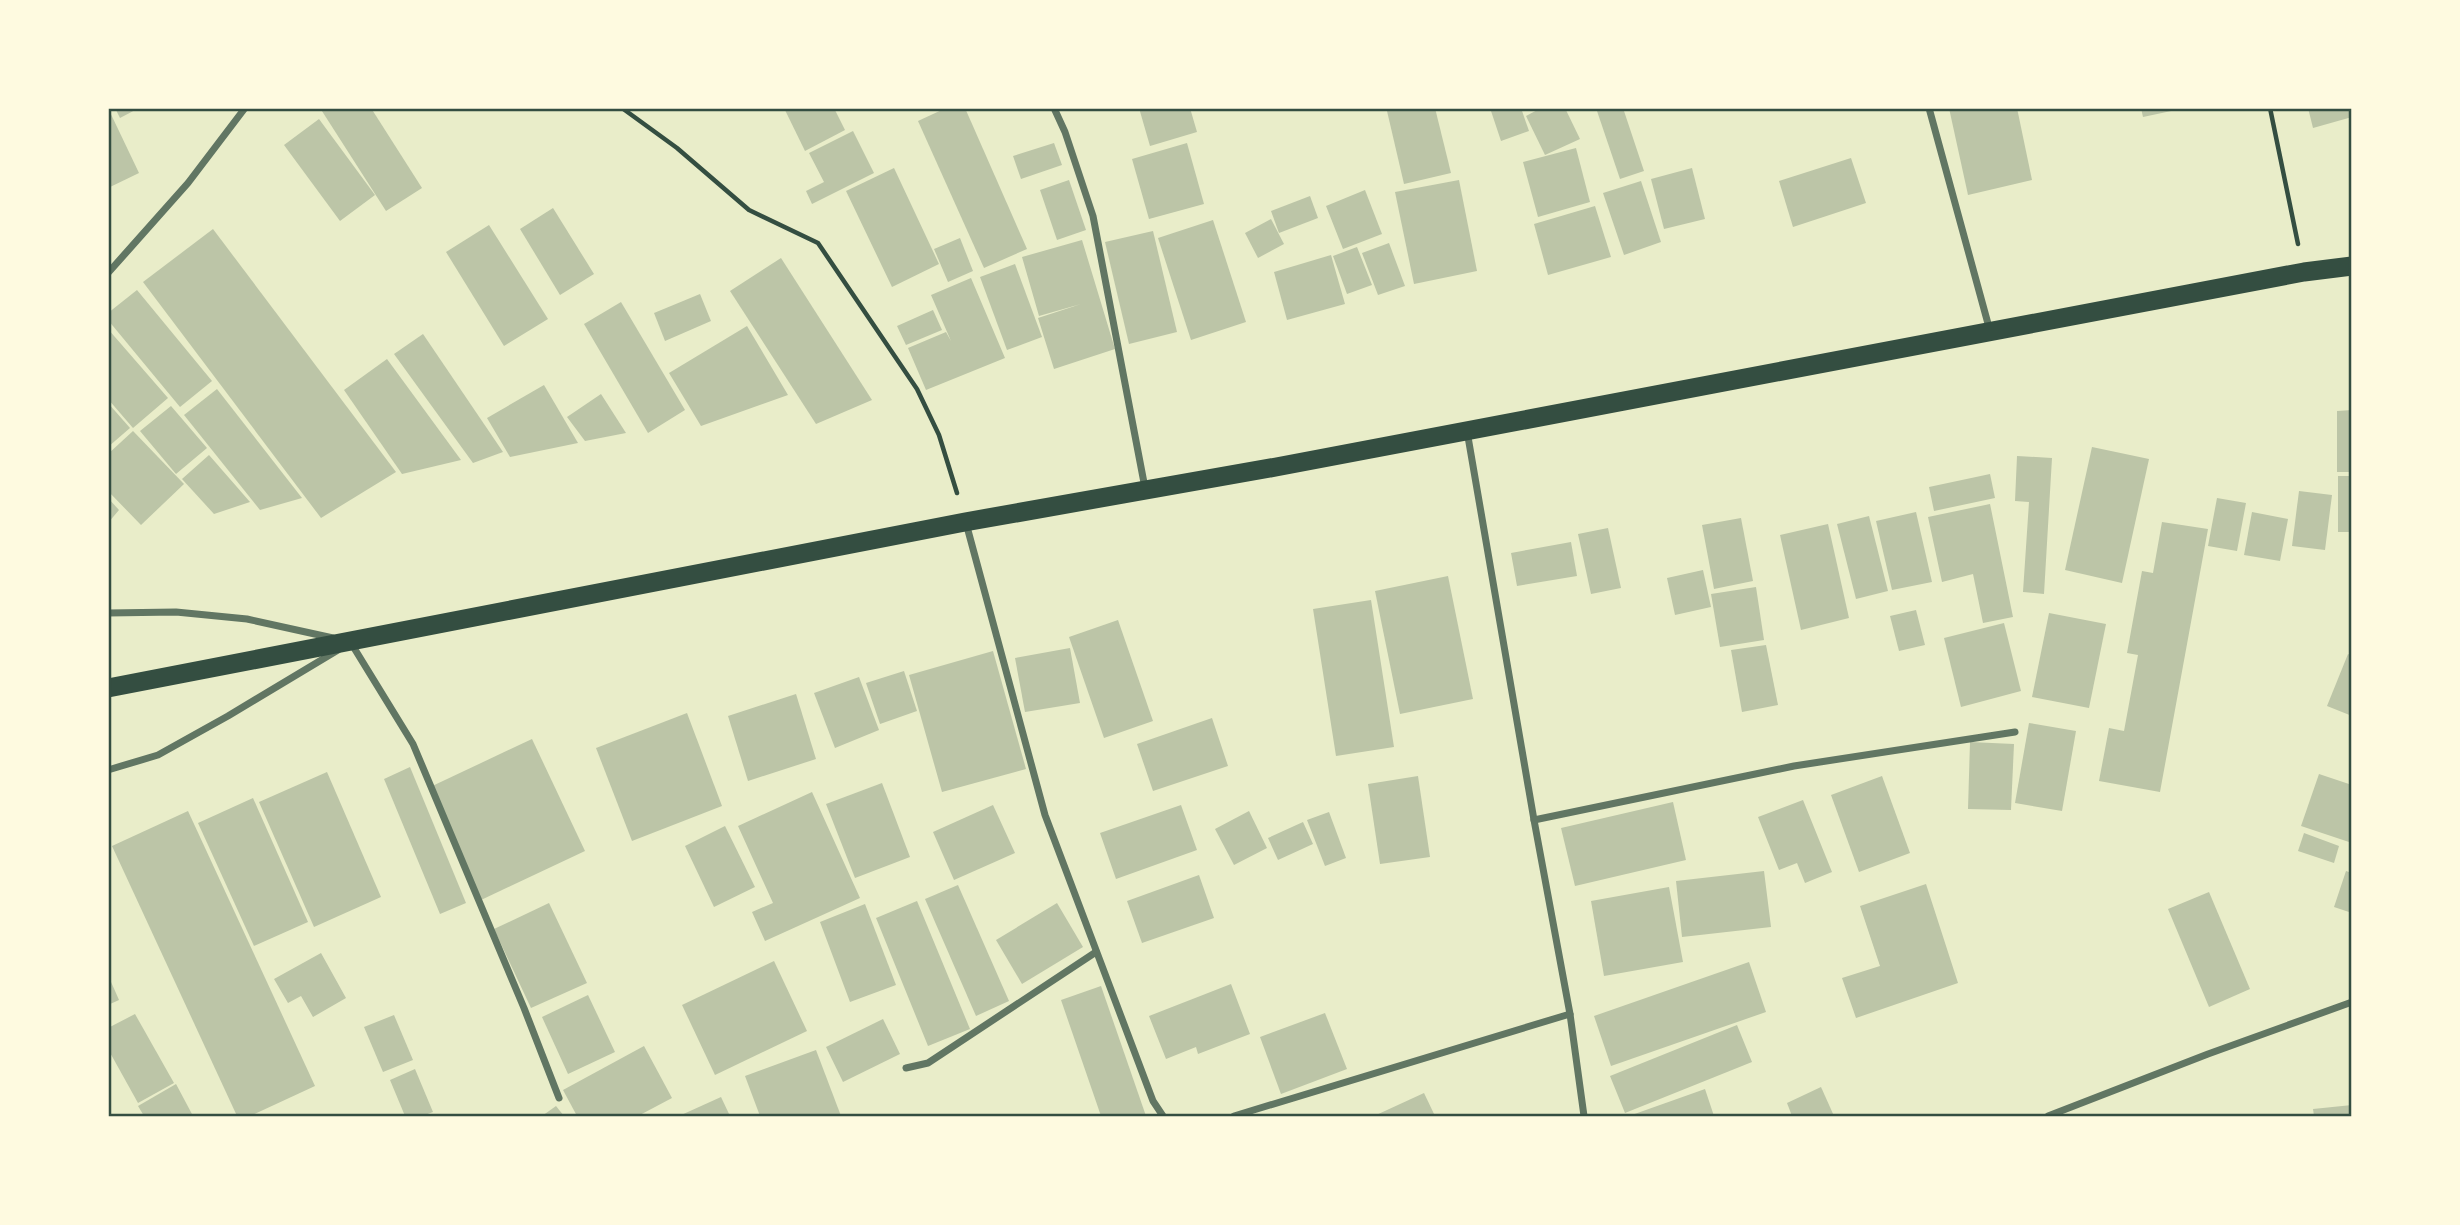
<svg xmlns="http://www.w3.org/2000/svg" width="2460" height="1225" font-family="Poppins,sans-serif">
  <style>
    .building { fill: #bcc5a7 }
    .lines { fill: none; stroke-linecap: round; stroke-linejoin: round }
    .path { stroke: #344e41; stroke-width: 4.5 }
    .minor { stroke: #617663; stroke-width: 7 }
    .trunk { stroke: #344e41; stroke-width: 19 }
    .neatline { fill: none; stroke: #344e41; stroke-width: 2.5 }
  </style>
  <rect width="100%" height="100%" fill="#e9edc9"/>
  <g class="building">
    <path d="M108 108 139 173 108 188Z"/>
    <path d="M115 108H139L120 118Z"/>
    <path d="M320 108H371L422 188 386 211Z"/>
    <path d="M784 108H834L845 130 805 151Z"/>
    <path d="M946 108H965L1027 249 984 268 918 121Z"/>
    <path d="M1139 108H1190L1197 132 1150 146Z"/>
    <path d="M1398 108H1435L1451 173 1404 184 1387 111Z"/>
    <path d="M1490 108H1521L1529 131 1501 141Z"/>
    <path d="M1541 108H1565L1580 139 1545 155 1526 116Z"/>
    <path d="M1596 108H1623L1644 171 1620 179Z"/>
    <path d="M1949 108H2017L2032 180 1968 195Z"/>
    <path d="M2141 108H2176V110L2143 117Z"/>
    <path d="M2308 108H2352V117L2313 128Z"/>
    <path d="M319 119 375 195 340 221 284 145Z"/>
    <path d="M853 131 874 173 812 204 806 191 824 182 809 153Z"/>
    <path d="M1054 143 1062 165 1021 179 1013 156Z"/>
    <path d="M1187 143 1204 204 1149 219 1132 159Z"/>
    <path d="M1576 148 1590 202 1538 217 1523 162Z"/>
    <path d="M1851 158 1866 203 1793 227 1779 181Z"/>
    <path d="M894 168 939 264 892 287 846 191Z"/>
    <path d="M1692 168 1705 219 1664 229 1651 179Z"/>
    <path d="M1069 180 1086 230 1057 240 1040 190Z"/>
    <path d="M1459 180 1477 271 1414 284 1395 192Z"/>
    <path d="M1641 181 1661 242 1624 255 1603 193Z"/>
    <path d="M1365 190 1382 234 1343 249 1326 206Z"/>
    <path d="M1310 196 1318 218 1279 233 1271 211Z"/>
    <path d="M1595 206 1611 257 1548 275 1534 224Z"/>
    <path d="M553 208 594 274 560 295 520 229Z"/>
    <path d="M1271 219 1284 244 1258 258 1245 233Z"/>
    <path d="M1213 220 1246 322 1191 340 1158 238Z"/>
    <path d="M489 225 548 319 504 346 446 252Z"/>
    <path d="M213 229 396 472 321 518 143 282Z"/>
    <path d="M1153 231 1177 332 1129 344 1105 242Z"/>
    <path d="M960 238 973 271 948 282 934 249Z"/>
    <path d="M1082 240 1115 349 1054 369 1038 318 1081 304 1039 316 1022 257Z"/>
    <path d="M1389 243 1405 286 1378 295 1362 253Z"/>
    <path d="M1357 247 1372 285 1347 294 1333 256Z"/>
    <path d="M1331 255 1345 304 1287 320 1274 272Z"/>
    <path d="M781 258 872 400 816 424 730 291Z"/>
    <path d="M1015 264 1042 337 1007 350 980 277Z"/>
    <path d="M971 278 1005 358 926 390 908 348 946 332 951 341 931 295Z"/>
    <path d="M137 290 212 381 180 407 108 320V313Z"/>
    <path d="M700 294 711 321 665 341 654 313Z"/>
    <path d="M621 302 685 410 648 433 584 324Z"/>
    <path d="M933 310 942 330 906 345 897 326Z"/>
    <path d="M747 326 788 395 701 426 669 373Z"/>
    <path d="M108 329 168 398 133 428 108 399Z"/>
    <path d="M423 334 503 452 473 463 394 354Z"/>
    <path d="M387 359 461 460 402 474 344 390Z"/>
    <path d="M544 385 578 443 510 457 487 418Z"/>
    <path d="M217 389 302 498 260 510 184 415Z"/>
    <path d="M601 394 626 433 585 441 567 417Z"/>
    <path d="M108 403 130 428 108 447Z"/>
    <path d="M171 406 207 448 176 474 140 431Z"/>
    <path d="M2352 410V472H2337V411Z"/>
    <path d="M133 431 184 484 141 525 108 491V454Z"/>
    <path d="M2092 447 2149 459 2122 583 2065 570Z"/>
    <path d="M209 455 250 502 214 514 182 479Z"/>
    <path d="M2017 456 2052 458 2044 594 2023 592 2029 502 2015 501Z"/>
    <path d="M1990 474 1995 498 1934 511 1929 487Z"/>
    <rect x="2338" y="476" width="14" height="56"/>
    <path d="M2299 491 2332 495 2325 550 2292 546Z"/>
    <path d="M108 498 119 510 108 523Z"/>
    <path d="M2217 498 2246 503 2237 551 2208 546Z"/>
    <path d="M1990 504 2013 617 1983 623 1973 574 1942 582 1928 517Z"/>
    <path d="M1916 512 1932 582 1892 590 1876 521Z"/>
    <path d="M2252 512 2288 519 2280 561 2244 555Z"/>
    <path d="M1869 516 1888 591 1856 599 1837 524Z"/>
    <path d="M1741 518 1753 581 1714 589 1702 525Z"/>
    <path d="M2162 522 2208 529 2160 792 2099 781 2109 728 2124 731 2138 655 2127 653 2142 571 2153 573Z"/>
    <path d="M1828 524 1849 618 1801 630 1780 535Z"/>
    <path d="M1608 528 1621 588 1591 594 1578 534Z"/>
    <path d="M1571 542 1577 576 1517 586 1511 553Z"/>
    <path d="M1703 570 1711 607 1675 615 1667 578Z"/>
    <path d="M1448 576 1473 699 1400 714 1375 591Z"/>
    <path d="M1756 587 1764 640 1720 647 1711 594Z"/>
    <path d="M1371 600 1394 747 1336 756 1313 609Z"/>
    <path d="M1916 610 1925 645 1899 651 1890 616Z"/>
    <path d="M2049 613 2106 624 2089 708 2032 697Z"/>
    <path d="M1118 620 1153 721 1104 738 1069 637Z"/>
    <path d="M2004 623 2021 691 1961 707 1944 638Z"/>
    <path d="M1766 645 1778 705 1742 712 1731 650Z"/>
    <path d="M1070 648 1080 703 1025 712 1015 658Z"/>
    <path d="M993 651 1026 769 942 792 909 675Z"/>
    <path d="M2348 654 2352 656V716L2327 706Z"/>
    <path d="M904 671 917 711 880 724 866 683Z"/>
    <path d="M859 677 879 730 835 748 814 693Z"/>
    <path d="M796 694 816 759 748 781 728 716Z"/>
    <path d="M687 713 722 806 632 841 596 748Z"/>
    <path d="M1212 718 1228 766 1153 791 1137 744Z"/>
    <path d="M2029 723 2076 731 2062 811 2015 803Z"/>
    <path d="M532 739 585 851 481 900 428 788Z"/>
    <path d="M1970 742 2014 744 2011 810 1968 809Z"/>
    <path d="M410 767 466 903 440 914 384 779Z"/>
    <path d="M327 772 381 897 314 927 259 802Z"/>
    <path d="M2319 774 2352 785V834L2349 842 2301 826Z"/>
    <path d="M1418 776 1430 857 1380 864 1368 784Z"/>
    <path d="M1882 776 1910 853 1859 872 1831 795Z"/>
    <path d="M882 783 910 857 855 878 826 804Z"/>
    <path d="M812 792 860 898 765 941 752 912 773 903 738 826Z"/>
    <path d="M253 798 308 922 254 946 198 823Z"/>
    <path d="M1803 800 1832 872 1805 883 1797 863 1779 870 1758 817Z"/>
    <path d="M1673 802 1686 860 1575 886 1561 828Z"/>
    <path d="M993 805 1015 853 954 880 933 832Z"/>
    <path d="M1181 805 1197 850 1116 879 1100 833Z"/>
    <path d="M188 811 315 1086 250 1116H237L112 846Z"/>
    <path d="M1249 811 1267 848 1234 865 1215 829Z"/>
    <path d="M1329 812 1346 858 1325 866 1307 820Z"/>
    <path d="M1303 822 1313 844 1278 860 1268 838Z"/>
    <path d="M725 826 755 887 714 907 685 846Z"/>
    <path d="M2304 833 2339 846 2334 863 2298 851Z"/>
    <path d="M1764 871 1771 927 1682 937 1676 881Z"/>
    <path d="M2346 871 2352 873V913L2334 907Z"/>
    <path d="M1199 875 1214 918 1142 943 1127 901Z"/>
    <path d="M1926 884 1958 983 1856 1018 1842 978 1880 966 1860 906Z"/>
    <path d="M958 885 1009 1001 976 1016 925 899Z"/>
    <path d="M1669 887 1683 962 1604 976 1591 901Z"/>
    <path d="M2209 892 2250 989 2209 1007 2168 909Z"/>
    <path d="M917 901 970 1029 928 1046 876 918Z"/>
    <path d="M549 903 587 983 531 1008 494 929Z"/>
    <path d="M1057 903 1083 947 1022 984 996 940Z"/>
    <path d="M865 904 896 985 850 1002 820 922Z"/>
    <path d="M321 953 346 998 313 1017 301 996 288 1003 274 979Z"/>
    <path d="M774 961 807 1031 715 1075 682 1005Z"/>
    <path d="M1749 962 1766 1012 1611 1066 1594 1016Z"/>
    <path d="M108 975 119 1000 108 1005Z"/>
    <path d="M1231 984 1250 1034 1198 1054 1196 1047 1166 1059 1149 1016Z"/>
    <path d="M1101 986 1146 1116H1101L1061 1000Z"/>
    <path d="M588 995 615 1052 568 1074 542 1017Z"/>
    <path d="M1325 1013 1347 1069 1281 1094 1260 1037Z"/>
    <path d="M135 1014 174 1083 138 1103 108 1049V1028Z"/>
    <path d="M394 1015 413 1060 383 1072 364 1027Z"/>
    <path d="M883 1019 900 1054 843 1082 826 1047Z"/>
    <path d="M1737 1025 1752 1062 1625 1113 1610 1076Z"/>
    <path d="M644 1046 672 1098 638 1116H577L563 1090Z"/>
    <path d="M816 1050 841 1116H760L745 1076Z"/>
    <path d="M415 1069 433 1112 422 1116H405L390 1080Z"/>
    <path d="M176 1084 193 1116H144L138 1106Z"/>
    <path d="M1821 1087 1834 1116H1792L1787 1103Z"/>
    <path d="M1705 1089 1714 1116H1629Z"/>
    <path d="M1424 1093 1435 1116H1374Z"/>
    <path d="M721 1097 730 1116H679Z"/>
    <path d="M2352 1105V1116H2314L2313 1109Z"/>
    <path d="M556 1106 564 1116H542Z"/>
  </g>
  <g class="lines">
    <g class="path">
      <path d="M622 108 677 148 749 210 818 243 917 389 939 435 957 493"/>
      <path d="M2270 108 2298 244"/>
    </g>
    <g class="minor">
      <path d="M1054 108 1065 132 1093 216 1145 488"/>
      <path d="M1929 108 1990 331"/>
      <path d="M108 273 188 183 245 108"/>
      <path d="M1467 431 1534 820 1570 1014 1584 1116"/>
      <path d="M966 523 1045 815 1153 1101 1163 1116"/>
      <path d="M108 613 176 612 247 619 333 638"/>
      <path d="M351 643 413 744 524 1008 559 1098"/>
      <path d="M108 770 158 755 228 716 338 650"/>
      <path d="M1534 820 1794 766 2015 732"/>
      <path d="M906 1068 928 1063 1096 952"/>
      <path d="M1234 1116 1570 1014"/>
      <path d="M2048 1116 2208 1054 2352 1002"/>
    </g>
    <path class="trunk" d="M108 688 965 522 1276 467 2304 272 2352 266"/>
  </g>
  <rect width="2460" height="1225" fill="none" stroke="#fefae0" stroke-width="220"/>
  <rect x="110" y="110" width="2240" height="1005" class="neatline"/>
</svg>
